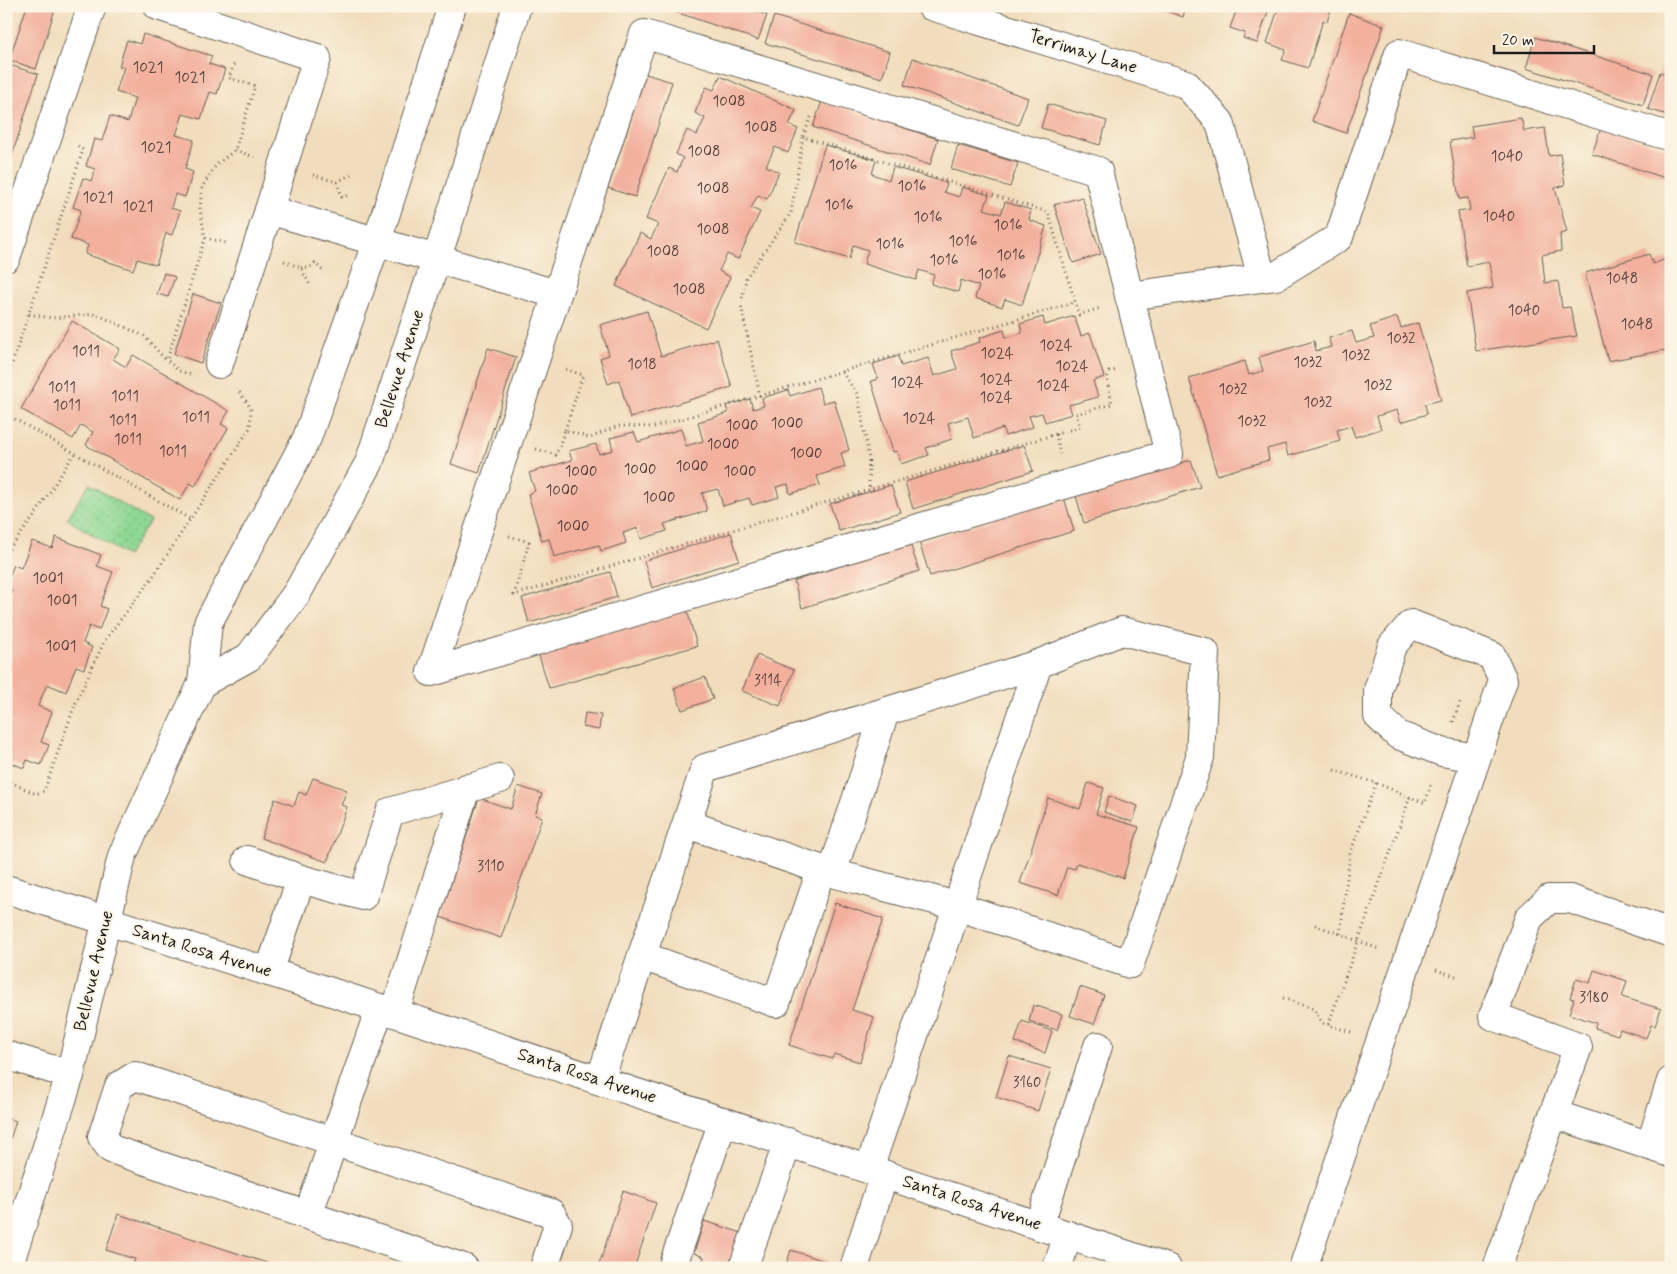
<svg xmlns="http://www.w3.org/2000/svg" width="1677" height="1274" font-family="Mynerve,sans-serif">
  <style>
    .grass { fill: url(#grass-dots); stroke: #567a58 }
    .building { fill: #f2b09d }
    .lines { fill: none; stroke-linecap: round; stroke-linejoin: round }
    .minor-casing { stroke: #676054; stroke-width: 30 }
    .major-casing { stroke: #676054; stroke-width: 30 }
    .path { stroke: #676054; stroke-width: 3; stroke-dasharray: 1 4; stroke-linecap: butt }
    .minor { stroke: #fff; stroke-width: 28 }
    .major { stroke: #fff; stroke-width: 28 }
    .labels { text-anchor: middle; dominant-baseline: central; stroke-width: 4; stroke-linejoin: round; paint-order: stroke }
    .number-label { font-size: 15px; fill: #52413c }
    .street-label { font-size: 18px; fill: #1c1c1c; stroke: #fcf5e5 }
  </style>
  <defs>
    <pattern id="grass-dots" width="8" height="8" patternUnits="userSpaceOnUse" patternTransform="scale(1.25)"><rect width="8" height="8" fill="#8fd894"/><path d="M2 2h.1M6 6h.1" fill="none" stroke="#7bb97f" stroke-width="1.8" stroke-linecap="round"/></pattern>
  </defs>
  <rect width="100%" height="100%" fill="#fcf5e5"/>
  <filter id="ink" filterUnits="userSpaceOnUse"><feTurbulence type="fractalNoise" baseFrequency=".02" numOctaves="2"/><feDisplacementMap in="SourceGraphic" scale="10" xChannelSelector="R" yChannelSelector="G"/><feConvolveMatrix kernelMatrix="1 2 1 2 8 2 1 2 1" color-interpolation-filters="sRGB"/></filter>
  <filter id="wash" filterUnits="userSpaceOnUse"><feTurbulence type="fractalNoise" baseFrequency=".0096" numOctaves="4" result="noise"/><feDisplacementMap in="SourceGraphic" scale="20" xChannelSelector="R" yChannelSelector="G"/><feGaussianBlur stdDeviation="1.12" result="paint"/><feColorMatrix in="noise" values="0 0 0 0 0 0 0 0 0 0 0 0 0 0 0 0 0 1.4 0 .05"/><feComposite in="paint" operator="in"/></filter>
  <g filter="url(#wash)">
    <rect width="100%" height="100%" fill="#f1ddbc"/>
    <path class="grass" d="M89 484 150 521 127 556 67 519Z"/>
    <g id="blocks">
      <g class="building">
        <path d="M27 6H56L36 69 9 60Z"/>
        <path d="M658 6H742L767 15 758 40Z"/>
        <path d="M1152 6H1186L1183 17Z"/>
        <path d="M1238 6H1270L1257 43 1243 38 1245 33 1230 28Z"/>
        <path d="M1279 6H1332L1327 22 1323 20 1308 68 1282 60 1286 50 1267 43Z"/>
        <path d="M1349 13 1384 26 1346 133 1312 121Z"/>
        <path d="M774 16 890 52 882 78 765 43Z"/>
        <path d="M143 34 212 56 209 64 225 69 217 94 210 92 201 119 183 114 176 135 194 140 185 169 193 172 185 197 175 194 171 208 180 211 172 235 166 233 156 265 137 259 133 270 85 254 88 245 71 239 81 210 73 207 83 178 91 181 95 169 86 166 94 139 102 141 110 116 128 122 135 98 116 92 124 67 119 66 127 40 140 44Z"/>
        <path d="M1535 37 1653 74 1643 105 1526 68Z"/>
        <path d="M913 58 1028 98 1018 125 904 85Z"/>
        <path d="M6 64 38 74 7 171H6Z"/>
        <path d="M1660 72 1671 75V116L1648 109Z"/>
        <path d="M646 74 672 82 635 197 608 188Z"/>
        <path d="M720 76 796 110 789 125 798 129 788 153 775 147 766 166 779 172 767 199 758 195 751 208 760 212 738 259 727 254 719 271 730 277 706 328 616 286 640 233 651 239 658 224 646 219 669 168 677 172 683 158 676 154 687 130 697 135 705 118 695 113 706 87 714 90Z"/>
        <path d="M822 101 938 139 930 165 813 127Z"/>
        <path d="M1048 104 1107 121 1100 145 1041 128Z"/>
        <path d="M1521 118 1524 131 1545 128 1549 156 1560 154 1565 185 1555 188 1567 232 1560 234 1561 251 1542 255 1545 283 1558 281 1562 308 1570 307 1577 336 1476 351 1467 293 1493 288 1489 262 1467 266 1458 212 1470 210 1468 198 1459 199 1450 141 1473 137 1471 126Z"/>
        <path d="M1601 128 1671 150V180L1592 154Z"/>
        <path d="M825 145 876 160 872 174 889 180 893 167 947 183 944 192 959 197 962 187 989 195 984 209 1001 214 1005 202 1031 210 1029 220 1046 226 1022 305 1005 299 1002 307 975 298 979 286 961 280 958 292 931 284 934 275 919 270 916 280 864 264 868 250 853 245 849 259 795 242Z"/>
        <path d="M958 145 1018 163 1010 187 951 169Z"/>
        <path d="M1082 197 1101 254 1073 263 1054 205Z"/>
        <path d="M1649 254 1653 264 1671 257V349L1608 361 1585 273Z"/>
        <path d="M164 273 175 277 168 297 157 294Z"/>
        <path d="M193 294 221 303 201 363 174 354Z"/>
        <path d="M647 311 661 356 717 339 732 387 630 418 619 380 608 384 600 358 609 355 600 325Z"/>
        <path d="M1074 316 1081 336 1090 333 1104 377 1093 381 1098 397 1069 405 1072 414 1045 422 1042 413 1029 416 1033 427 1005 436 1003 428 974 438 968 417 948 423 952 439 926 448 929 455 901 464 897 451 893 452 871 381 878 379 873 364 898 356 901 366 928 358 934 376 957 369 951 351 980 342 979 338 1004 330 1006 338 1022 333 1020 324 1043 317 1045 325Z"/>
        <path d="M1397 317 1401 328 1418 323 1441 400 1425 404 1427 414 1401 422 1397 410 1377 416 1381 429 1355 437 1351 426 1337 430 1340 441 1288 456 1285 444 1267 449 1269 460 1217 475 1189 378 1245 361 1249 375 1263 371 1259 357 1314 341 1316 351 1331 347 1329 338 1352 331 1356 343 1374 338 1370 326Z"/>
        <path d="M72 321 120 349 113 359 126 367 133 355 229 411 221 424 228 428 195 486 190 483 180 500 86 445 93 432 81 425 73 439 21 409Z"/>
        <path d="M488 348 516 357 479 473 451 464Z"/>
        <path d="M818 387 823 403 834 400 849 450 841 453 845 467 817 476 820 485 790 494 788 484 776 487 779 497 752 505 749 498 723 506 718 489 702 493 707 511 664 524 667 531 641 539 638 528 623 533 626 543 601 551 599 545 554 557 549 539 542 541 528 494 535 491 529 473 572 460 569 451 596 444 599 454 613 450 610 438 634 432 638 442 681 429 686 446 703 441 698 422 728 413 726 406 750 399 753 409 764 406 762 398 788 390 790 396Z"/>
        <path d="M1024 445 1033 471 913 509 905 482Z"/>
        <path d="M1191 460 1200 487 1084 523 1076 496Z"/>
        <path d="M891 485 900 512 839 531 830 504Z"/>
        <path d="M1064 497 1074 531 930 576 919 542Z"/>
        <path d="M731 533 739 560 652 588 644 561Z"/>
        <path d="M56 537 101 555 97 566 113 572 100 606 107 609 99 630 89 626 83 643 92 647 84 669 76 666 66 692 47 684 38 706 52 712 41 742 49 745 41 765 27 760 24 768 6 761V607L12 591 6 588V584L14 565 21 568 32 541 52 548Z"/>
        <path d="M910 543 919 571 802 608 794 581Z"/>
        <path d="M610 572 617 597 529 623 522 598Z"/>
        <path d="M687 610 697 646 549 688 538 652Z"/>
        <path d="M757 655 794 670 780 706 742 691Z"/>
        <path d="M705 677 713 699 682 710 674 688Z"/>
        <path d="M585 713 601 715 599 730 583 727Z"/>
        <path d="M313 778 347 790 341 805 347 807 327 862 261 838 275 799 294 806 299 792 306 795Z"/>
        <path d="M1088 783 1104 788 1096 814 1139 827 1123 878 1077 863 1075 869 1067 867 1058 895 1020 883 1048 798 1080 809Z"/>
        <path d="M518 786 542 794 535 815 542 817 501 938 440 917 479 798 511 809Z"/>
        <path d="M1109 796 1138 806 1133 822 1104 812Z"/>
        <path d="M835 903 883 919 852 1010 874 1017 860 1062 834 1054 832 1059 789 1045Z"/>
        <path d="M1594 970 1627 981 1622 997 1661 1009 1655 1026 1651 1025 1646 1038 1620 1029 1618 1035 1595 1028 1596 1023 1569 1014 1574 999 1570 998 1576 979 1590 983Z"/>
        <path d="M1080 987 1104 995 1094 1024 1070 1016Z"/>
        <path d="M1033 1005 1062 1014 1057 1030 1029 1021Z"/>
        <path d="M1022 1021 1052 1031 1045 1053 1015 1042Z"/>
        <path d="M1009 1056 1051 1069 1038 1111 996 1097Z"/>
        <path d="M6 1118 16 1121 7 1149H6Z"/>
        <path d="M623 1191 656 1203 634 1268H598Z"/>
        <path d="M118 1214 279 1267V1268H132L135 1259 106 1250Z"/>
        <path d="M704 1221 742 1233 731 1267 714 1268 702 1264 704 1257 694 1253Z"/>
        <path d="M791 1250 828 1262 826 1268H785Z"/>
      </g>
    </g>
  </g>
  <g filter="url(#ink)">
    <use href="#blocks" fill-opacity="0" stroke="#676054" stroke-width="1"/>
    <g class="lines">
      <defs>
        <g id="minor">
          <path d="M158 6 317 58 269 210 556 294"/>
          <path d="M931 6 1186 84 1220 122 1262 278"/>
          <path d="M644 34 1098 171 1169 454 431 672Z"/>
          <path d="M6 258 92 6"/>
          <path d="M1129 296 1276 276 1339 237 1399 53 1671 137"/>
          <path d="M219 364 269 210"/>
          <path d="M202 683 249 657 297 593 369 463 451 215 517 6"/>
          <path d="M687 824 832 873"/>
          <path d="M247 860 301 879 269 972"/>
          <path d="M301 879 363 896 390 812 500 779"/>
          <path d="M642 956 776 1003 821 870"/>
          <path d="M395 1012 466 788"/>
          <path d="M6 1055 70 1075"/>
          <path d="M600 1080 705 768 1038 664"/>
          <path d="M1554 1114 1671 1153"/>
          <path d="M1650 1146 1671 1081"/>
          <path d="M869 1169C926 1001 982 832 1038 664L1122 631 1205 652 1200 757 1130 964 957 906 832 873 885 712"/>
          <path d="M308 1215 380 1008"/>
          <path d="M1039 1226 1098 1046"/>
          <path d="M8 1268 70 1075 122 856 202 683 208 623 307 438 377 241 452 6"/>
          <path d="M464 1268 111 1149 102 1137 119 1086 135 1076 551 1213 558 1225 544 1268"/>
          <path d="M672 1268 723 1121"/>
          <path d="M743 1268 788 1142"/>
          <path d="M854 1268 884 1174"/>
          <path d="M1057 1268 1068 1235"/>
          <path d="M1303 1268 1503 680 1492 656 1411 624 1392 646 1378 690V716L1398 735 1442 752 1476 758"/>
          <path d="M1497 1268 1578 1047 1493 1016 1529 918 1549 899H1570L1671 933"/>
        </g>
        <path id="major" d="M6 889 307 984 1167 1268"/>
      </defs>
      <use href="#minor" class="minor-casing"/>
      <use href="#major" class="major-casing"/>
      <g class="path">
        <path d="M811 117 803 137 1048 212 1079 315 1100 308"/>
        <path d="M235 150 254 157"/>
        <path d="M313 175 337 182 352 174"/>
        <path d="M337 182 342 197 349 195"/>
        <path d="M205 238 226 243"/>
        <path d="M284 261 301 268 311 287"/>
        <path d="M301 268H309L315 263 324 272"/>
        <path d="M29 314 52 318 96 314 144 336 166 360"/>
        <path d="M842 372 858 395 869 459V489"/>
        <path d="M190 374 179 371 167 360 205 238 200 208 202 187 216 165 235 150 255 86 229 78 235 62"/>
        <path d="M6 382 83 150 77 145"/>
        <path d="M760 396 741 305 746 278 791 213 803 137"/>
        <path d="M6 414 190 519"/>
        <path d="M565 430 583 375 565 369"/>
        <path d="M1056 434 1060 454"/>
        <path d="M536 449 556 455 565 430 590 438 618 426 654 427 1076 302"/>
        <path d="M509 536 529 542 514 595 1080 427 1076 414 1112 404 1107 379 1109 372 1117 370"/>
        <path d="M6 553 33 518 74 454"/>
        <path d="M1453 722 1460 702"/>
        <path d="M1334 770 1376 783 1410 797"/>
        <path d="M6 780 36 794 44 791 76 702 105 640 152 578 250 428 251 408 237 389"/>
        <path d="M1376 783 1350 854 1340 934 1379 949"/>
        <path d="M1315 925 1340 934"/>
        <path d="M1436 970 1459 977"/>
        <path d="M1283 998 1314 1009 1322 1023 1328 1025"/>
        <path d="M1351 1032 1328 1025 1410 797 1425 803 1432 782"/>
      </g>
      <use href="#minor" class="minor"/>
      <use href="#major" class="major"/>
    </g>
  </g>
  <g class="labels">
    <g class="number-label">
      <text x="148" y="68">1021</text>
      <text x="190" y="78">1021</text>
      <text x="729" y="102">1008</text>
      <text x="761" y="128">1008</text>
      <text x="156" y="148">1021</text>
      <text x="704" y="152">1008</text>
      <text x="1507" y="157">1040</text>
      <text x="843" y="166">1016</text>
      <text x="912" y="187">1016</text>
      <text x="713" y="189">1008</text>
      <text x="98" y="198">1021</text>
      <text x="839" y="206">1016</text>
      <text x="138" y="207">1021</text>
      <text x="1499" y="217">1040</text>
      <text x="928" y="218">1016</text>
      <text x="1008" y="226">1016</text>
      <text x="713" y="230">1008</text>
      <text x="963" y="242">1016</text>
      <text x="890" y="245">1016</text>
      <text x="663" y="252">1008</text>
      <text x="1011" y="256">1016</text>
      <text x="944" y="261">1016</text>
      <text x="992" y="275">1016</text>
      <text x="1622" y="279">1048</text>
      <text x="689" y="290">1008</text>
      <text x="1524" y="311">1040</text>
      <text x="1637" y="325">1048</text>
      <text x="1401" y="339">1032</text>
      <text x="1056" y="346">1024</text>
      <text x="86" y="352">1011</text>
      <text x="997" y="354">1024</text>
      <text x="1356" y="356">1032</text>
      <text x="1308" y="363">1032</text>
      <text x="642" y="365">1018</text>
      <text x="1072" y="367">1024</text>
      <text x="996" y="380">1024</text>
      <text x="907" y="383">1024</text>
      <text x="1053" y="386">1024</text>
      <text x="1378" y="386">1032</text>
      <text x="62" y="388">1011</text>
      <text x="1233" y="390">1032</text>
      <text x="125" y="397">1011</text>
      <text x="996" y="398">1024</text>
      <text x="1318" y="403">1032</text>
      <text x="67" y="406">1011</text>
      <text x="196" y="418">1011</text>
      <text x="919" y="419">1024</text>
      <text x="123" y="421">1011</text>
      <text x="1252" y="422">1032</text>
      <text x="787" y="424">1000</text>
      <text x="742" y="426">1000</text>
      <text x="128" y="440">1011</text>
      <text x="723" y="445">1000</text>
      <text x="173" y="452">1011</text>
      <text x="806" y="454">1000</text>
      <text x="692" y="467">1000</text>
      <text x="640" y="470">1000</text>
      <text x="581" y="472">1000</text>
      <text x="740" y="472">1000</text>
      <text x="562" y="491">1000</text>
      <text x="659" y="498">1000</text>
      <text x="573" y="527">1000</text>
      <text x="48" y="579">1001</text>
      <text x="62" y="601">1001</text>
      <text x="61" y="647">1001</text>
      <text x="768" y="681">3114</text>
      <text x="491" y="867">3110</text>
      <text x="1594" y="998">3180</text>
      <text x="1027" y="1083">3160</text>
    </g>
    <g class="street-label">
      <text transform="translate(1083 52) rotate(17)">Terrimay Lane</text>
      <text transform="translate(400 369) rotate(-72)">Bellevue Avenue</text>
      <text transform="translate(202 951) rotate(17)">Santa Rosa Avenue</text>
      <text transform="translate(94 971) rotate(-77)">Bellevue Avenue</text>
      <text transform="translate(587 1076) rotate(18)">Santa Rosa Avenue</text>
      <text transform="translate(972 1203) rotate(18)">Santa Rosa Avenue</text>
    </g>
  </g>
  <rect width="1677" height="1274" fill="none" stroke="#fcf5e5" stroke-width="25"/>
  <path d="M1494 45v8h100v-8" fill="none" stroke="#1c1c1c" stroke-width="2.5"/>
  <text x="1502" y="45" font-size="15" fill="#1c1c1c" stroke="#fcf5e5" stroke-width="4" paint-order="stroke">20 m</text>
</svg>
